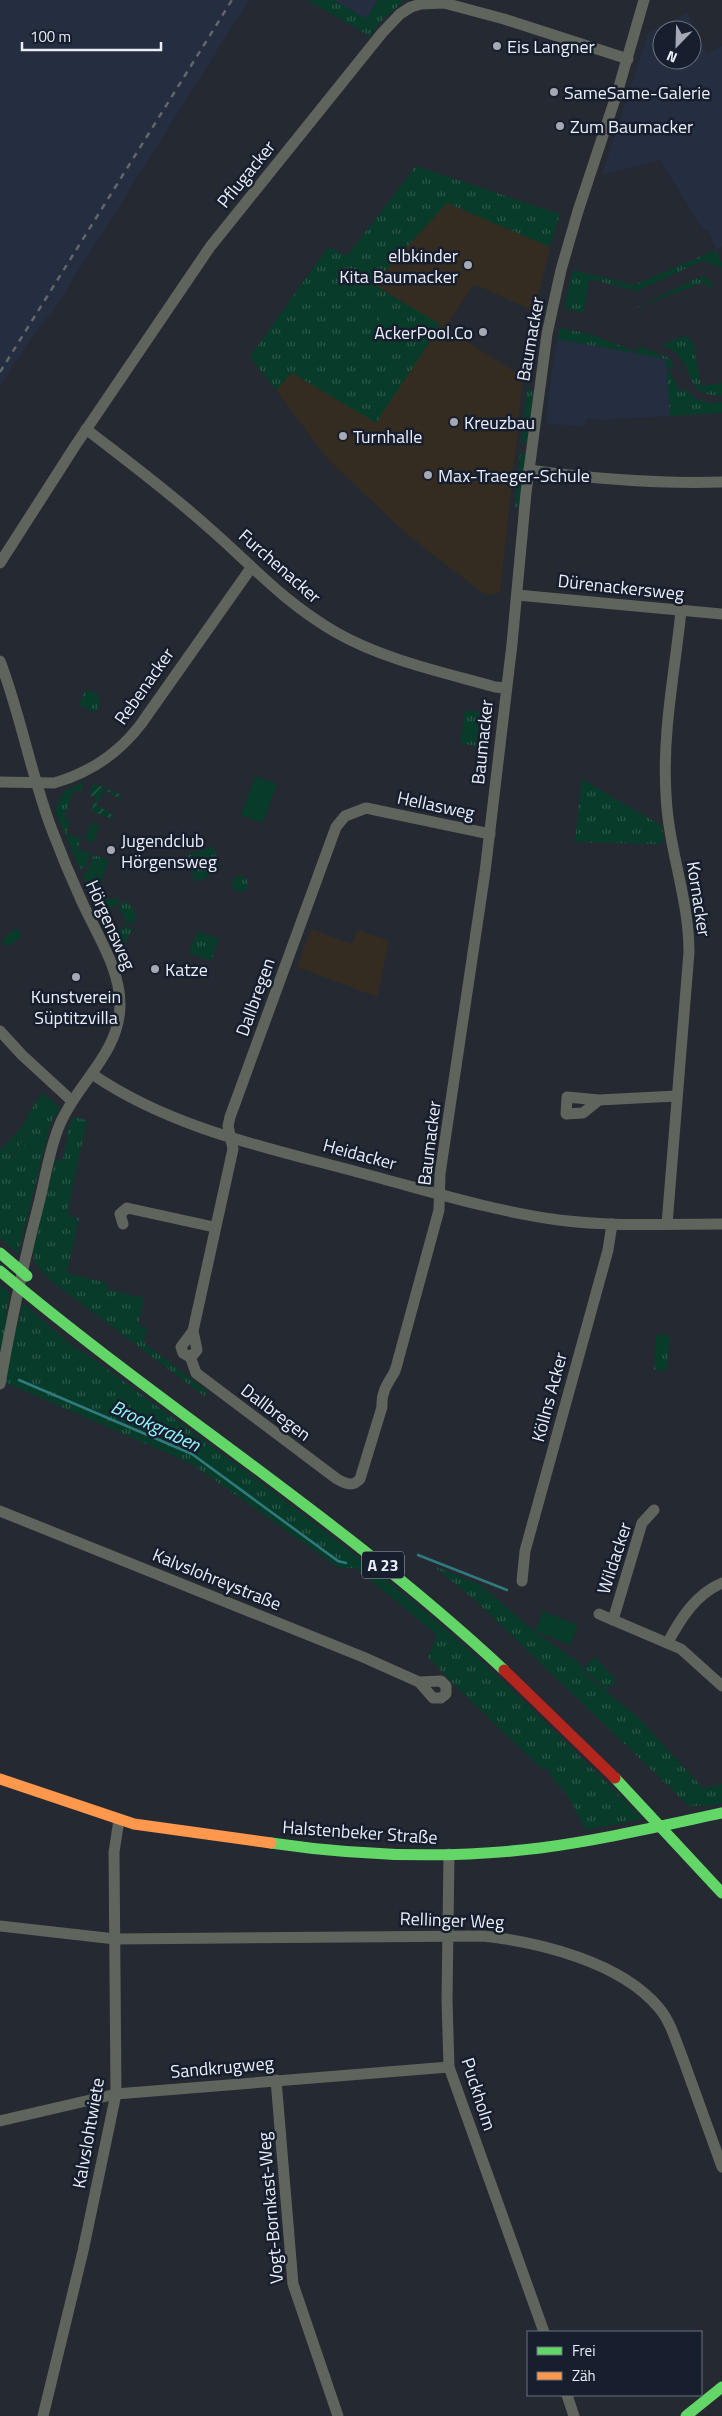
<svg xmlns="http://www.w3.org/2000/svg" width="722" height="2416" font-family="'Titillium Web',sans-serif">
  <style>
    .built { fill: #252d41; fill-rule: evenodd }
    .education { fill: #352c21 }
    .grass { fill: url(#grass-tufts) }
    .garden { fill: url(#garden-furrows) }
    .pitch { fill: #093b2a }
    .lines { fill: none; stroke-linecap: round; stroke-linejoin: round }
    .stream { stroke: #307a7e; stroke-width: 2.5 }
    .street { stroke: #5f645c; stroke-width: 11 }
    .fast { stroke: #63d668; stroke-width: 11 }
    .slow { stroke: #ff974d; stroke-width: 11 }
    .jam { stroke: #b3261e; stroke-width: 11 }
    .rail { stroke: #636768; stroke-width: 2.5; stroke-dasharray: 6 6; stroke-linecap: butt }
    .poi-dot { fill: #a4a9b3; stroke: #171e2d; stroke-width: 2 }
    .labels { text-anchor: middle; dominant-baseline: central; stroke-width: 5; stroke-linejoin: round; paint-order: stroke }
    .shield { fill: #171e2d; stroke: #aab0bc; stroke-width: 1 }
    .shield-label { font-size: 16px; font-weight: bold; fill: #e9eef9 }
    .poi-label { font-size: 18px; fill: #e9eef9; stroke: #171e2d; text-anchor: start }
    .street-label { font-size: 18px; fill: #e9eef9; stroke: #171e2d }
    .water-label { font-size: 19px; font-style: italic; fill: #91f7fb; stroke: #171e2d }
  </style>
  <defs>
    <pattern id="grass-tufts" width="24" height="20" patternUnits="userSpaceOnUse" patternTransform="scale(1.25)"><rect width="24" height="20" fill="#093b2a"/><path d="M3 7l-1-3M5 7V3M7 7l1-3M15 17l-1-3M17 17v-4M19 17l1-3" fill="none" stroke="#2d584a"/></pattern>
    <pattern id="garden-furrows" width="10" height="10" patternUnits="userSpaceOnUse" patternTransform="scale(1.25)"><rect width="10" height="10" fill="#093b2a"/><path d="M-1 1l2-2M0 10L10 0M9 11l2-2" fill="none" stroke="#2d584a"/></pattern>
  </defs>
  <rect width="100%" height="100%" fill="#252932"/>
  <g class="built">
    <path d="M0 0H249L53 311 38 328 0 385Z"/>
    <path d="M334 0H378L366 19Z"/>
    <path d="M687 13 707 53 722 46V247L716 250 709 232 702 228 660 160 602 175 648 33ZM662 30H692V60H662Z"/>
    <path d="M557 339 666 359 670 416 601 420 586 418 585 427 546 423 551 375Z"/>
  </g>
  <g class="education">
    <path d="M447 203 550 247 534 311 474 284 445 328 523 377 500 592 490 595 482 592 437 558 399 527 327 458 276 390 292 372 376 422 372 285Z"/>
    <path d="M311 929 352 944 358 930 389 941 377 997 297 967Z"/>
  </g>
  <g class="grass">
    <path d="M307 0H334L366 19 378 0H402L403 2 382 20 370 36Z"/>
    <path d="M416 166 560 214 550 247 447 203 373 284 441 325 376 423 292 373 276 390 250 357 328 247 347 256Z"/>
    <path d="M716 250 722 264 721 269 711 263 702 261 637 291 590 279 583 313 564 308 573 270 634 285Z"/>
    <path d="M705 276 714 285 708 288 704 282 634 309 695 279Z"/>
    <path d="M560 328 590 334 636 352 639 346 669 358 674 366 668 369 681 392 686 389C697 402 705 404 722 402V413L670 416 666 359 557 339Z"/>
    <path d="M684 336 693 341 701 386 722 383V395C686 398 695 371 676 353 672 349 667 348 662 345Z"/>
    <path d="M527 387 533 393 527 443 521 442Z"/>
    <path d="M520 453 526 454 521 506 515 507Z"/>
    <path d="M86 689 98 694 100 702 96 713 79 705Z"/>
    <path d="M465 710 481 712 476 746 460 743Z"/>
    <path d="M582 779 662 826 664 840 660 844 575 842Z"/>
    <path d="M84 781 81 792 74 790 64 817 70 820 66 833 81 839 77 849 91 853 86 867 80 869 55 811 63 792Z"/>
    <path d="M213 846 219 864 208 877 195 882 186 856Z"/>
    <path d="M94 855 109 860 99 888 90 893 83 876 87 872Z"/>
    <circle cx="240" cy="884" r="8"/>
    <path d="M112 898 120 899 118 906H112L108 911 111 925 119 930 123 929 124 925 133 928 125 944 116 949 94 901Z"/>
    <path d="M123 901C134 905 138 914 134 924L124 921V915L119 911Z"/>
    <path d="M16 928 22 936 8 947 2 940Z"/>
    <path d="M197 931 219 939 211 961 189 953Z"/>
    <path d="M43 1093 45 1095C32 1113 19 1159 0 1168V1151L22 1127 35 1103Z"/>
    <path d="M48 1097 60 1108 51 1122 18 1254 0 1238V1177C19 1169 35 1116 48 1097Z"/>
    <path d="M74 1117 87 1120 68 1210 71 1217 79 1218 67 1273 107 1283V1289L144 1298 138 1325 147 1328 144 1343 207 1391 204 1396 50 1280 34 1262 33 1250 56 1158 63 1160 69 1126Z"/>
    <path d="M0 1285 10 1293 5 1323 7 1333 12 1335 18 1326 23 1303 75 1348 88 1355C203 1440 320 1524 430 1616 505 1679 573 1750 643 1819L586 1830 567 1795 549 1774 550 1770 541 1768 455 1686 428 1657 437 1635 356 1568H339L192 1464 0 1380Z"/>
    <path d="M656 1335H670L667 1371 654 1370Z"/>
    <path d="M434 1566 481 1585 535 1632 577 1661 588 1677 637 1716 703 1788 722 1784V1803L711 1806H689L477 1602Z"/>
    <path d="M595 1657 617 1681 606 1690 583 1669Z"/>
  </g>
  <path class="garden" d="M93 783 122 795 120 799 105 790 96 804 114 816 113 819 91 811 96 798 89 795Z"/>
  <g class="pitch">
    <path d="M387 308 410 323 382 364 360 348Z"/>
    <path d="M255 776 277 784 263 823 241 815Z"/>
    <path d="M91 823 100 826 93 843 85 840Z"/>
    <path d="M45 1095 48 1098C36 1114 18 1172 0 1177V1168C21 1159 31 1113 45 1095Z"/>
    <path d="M543 1611 578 1625 570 1645 535 1631Z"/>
  </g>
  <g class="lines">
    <g class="stream">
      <path d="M19 1380 192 1454 338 1561 346 1563"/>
      <path d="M418 1555 507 1590"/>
    </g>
    <g class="street">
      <path d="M86 429C127 461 169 492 208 527 253 566 283 602 337 633 385 660 442 672 495 687L506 688"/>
      <path d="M529 470C594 479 657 484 722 482"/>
      <path d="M0 563 75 446 210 247 382 33 400 14 411 7 421 4 444 3 504 19 628 59"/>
      <path d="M517 595 722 614"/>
      <path d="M0 661C21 716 31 775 52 830 61 854 71 878 82 902 96 933 121 970 120 1006 119 1054 77 1083 60 1124 50 1147 46 1174 40 1199 24 1260 11 1322 0 1384"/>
      <path d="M0 782 54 783C89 773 119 753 141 724L251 568"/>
      <path d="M0 1031 22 1055 72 1101"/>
      <path d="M92 1074C172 1129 269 1148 361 1173 426 1190 492 1211 559 1220 613 1227 668 1224 722 1224"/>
      <path d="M599 1100 583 1113 566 1114 567 1097 599 1100 676 1096"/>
      <path d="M123 1224 120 1214 127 1208 214 1227"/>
      <path d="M667 1224 689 952C689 898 668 848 666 794 662 733 675 671 681 611"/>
      <path d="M193 1331 197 1350 194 1354 188 1356 183 1353 181 1347 193 1331 233 1149 228 1126 230 1117 336 827 345 816 366 808 490 834"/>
      <path d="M190 1356 196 1373 337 1479C346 1484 353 1487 360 1479L382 1407C381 1393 387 1384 394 1373 397 1367 398 1359 400 1353L439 1210 440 1174 485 872 512 644 526 493 547 334 561 270 578 211 618 90 644 0"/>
      <path d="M0 1511 363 1657 419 1682 433 1698H441L446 1694V1686L441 1681 419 1682"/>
      <path d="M522 1581 525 1551 608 1250 612 1224"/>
      <path d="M599 1614 681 1649 722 1686"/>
      <path d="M613 1620 642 1523 654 1510"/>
      <path d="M668 1642C681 1618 696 1594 722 1583"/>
      <path d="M449 1854 447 2000 449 2067 544 2332"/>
      <path d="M0 1926 115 1939 483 1936C539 1942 621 1962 659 2008 671 2022 676 2042 683 2059 696 2095 709 2131 722 2167"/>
      <path d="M276 2080 293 2284 338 2416"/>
      <path d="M0 2121 116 2094 449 2067"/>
      <path d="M567 2395 574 2416"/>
      <path d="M43 2416 83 2251 116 2094 114 1852 119 1820"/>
    </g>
    <g class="fast">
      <path d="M0 1253 27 1276"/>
      <path d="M0 1271C164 1409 347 1523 504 1670"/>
      <path d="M615 1778 722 1893"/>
      <path d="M271 1843C359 1856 451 1859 540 1848 601 1840 661 1826 722 1813"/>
      <path d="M686 2416 722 2387"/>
    </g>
    <path class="slow" d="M0 1779 134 1824 271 1843"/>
    <path class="jam" d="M504 1670 615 1778"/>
    <path class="rail" d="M0 372 232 0"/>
  </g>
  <g class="poi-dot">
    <circle cx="497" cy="46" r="5"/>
    <circle cx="554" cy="92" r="5"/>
    <circle cx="560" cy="126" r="5"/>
    <circle cx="468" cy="265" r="5"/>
    <circle cx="483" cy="332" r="5"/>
    <circle cx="454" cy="422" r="5"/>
    <circle cx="343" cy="436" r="5"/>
    <circle cx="428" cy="475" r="5"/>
    <circle cx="111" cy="850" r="5"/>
    <circle cx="155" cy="969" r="5"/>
    <circle cx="76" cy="977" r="5"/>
  </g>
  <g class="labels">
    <rect class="shield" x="362" y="1551.5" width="42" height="27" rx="4"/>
    <g class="shield-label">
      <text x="383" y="1565">A 23</text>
    </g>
    <g class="poi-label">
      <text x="507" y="46">Eis Langner</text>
      <text x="564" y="92">SameSame-Galerie</text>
      <text x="570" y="126">Zum Baumacker</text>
      <text x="458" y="255" text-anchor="end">elbkinder<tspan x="458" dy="21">Kita Baumacker</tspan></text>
      <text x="473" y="332" text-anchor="end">AckerPool.Co</text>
      <text x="464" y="422">Kreuzbau</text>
      <text x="353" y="436">Turnhalle</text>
      <text x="438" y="475">Max-Traeger-Schule</text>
      <text x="121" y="840">Jugendclub<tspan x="121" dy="21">Hörgensweg</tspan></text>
      <text x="165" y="969">Katze</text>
      <text x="76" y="996" text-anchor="middle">Kunstverein<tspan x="76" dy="21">Süptitzvilla</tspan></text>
    </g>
    <g class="street-label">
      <text transform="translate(246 174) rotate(-51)">Pflugacker</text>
      <text transform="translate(530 339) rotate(-80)">Baumacker</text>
      <text transform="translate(280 566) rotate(41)">Furchenacker</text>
      <text transform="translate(621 587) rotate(6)">Dürenackersweg</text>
      <text transform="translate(144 686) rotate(-55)">Rebenacker</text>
      <text transform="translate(482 742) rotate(-84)">Baumacker</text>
      <text transform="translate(436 805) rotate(12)">Hellasweg</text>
      <text transform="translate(699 899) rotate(81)">Kornacker</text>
      <text transform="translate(111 925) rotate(66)">Hörgensweg</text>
      <text transform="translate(255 997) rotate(-70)">Dallbregen</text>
      <text transform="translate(429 1143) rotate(-83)">Baumacker</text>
      <text transform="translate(360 1154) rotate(15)">Heidacker</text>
      <text transform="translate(549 1397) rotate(-75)">Köllns Acker</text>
      <text transform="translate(276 1412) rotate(37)">Dallbregen</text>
      <text transform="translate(614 1558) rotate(-72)">Wildacker</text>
      <text transform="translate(217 1579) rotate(22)">Kalvslohreystraße</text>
      <text transform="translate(360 1832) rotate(4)">Halstenbeker Straße</text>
      <text transform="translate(452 1920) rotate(2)">Rellinger Weg</text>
      <text transform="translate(222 2067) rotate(-5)">Sandkrugweg</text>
      <text transform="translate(479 2094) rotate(72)">Puckholm</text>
      <text transform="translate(88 2133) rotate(-80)">Kalvslohtwiete</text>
      <text transform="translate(270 2208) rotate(-95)">Vogt-Bornkast-Weg</text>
    </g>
    <g class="water-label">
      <text transform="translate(156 1425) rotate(25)">Brookgraben</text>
    </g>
  </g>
  <rect x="527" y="2331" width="175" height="65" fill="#171e2d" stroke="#6b717f"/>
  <rect x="537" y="2347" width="25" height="8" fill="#63d668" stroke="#6b717f"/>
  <text x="572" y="2356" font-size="15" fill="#e9eef9">Frei</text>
  <rect x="537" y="2372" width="25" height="8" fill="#ff974d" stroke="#6b717f"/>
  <text x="572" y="2381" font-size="15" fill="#e9eef9">Zäh</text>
  <g transform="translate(677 45) rotate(203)"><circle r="24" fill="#171e2d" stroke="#6b717f"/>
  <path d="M0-4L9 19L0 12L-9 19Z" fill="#a4a9b3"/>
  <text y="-8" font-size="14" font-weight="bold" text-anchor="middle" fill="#e9eef9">N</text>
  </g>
  <path d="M22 42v8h139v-8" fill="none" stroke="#e9eef9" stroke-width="2.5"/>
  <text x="30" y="42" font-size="15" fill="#e9eef9" stroke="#171e2d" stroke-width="4" paint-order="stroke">100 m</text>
</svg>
